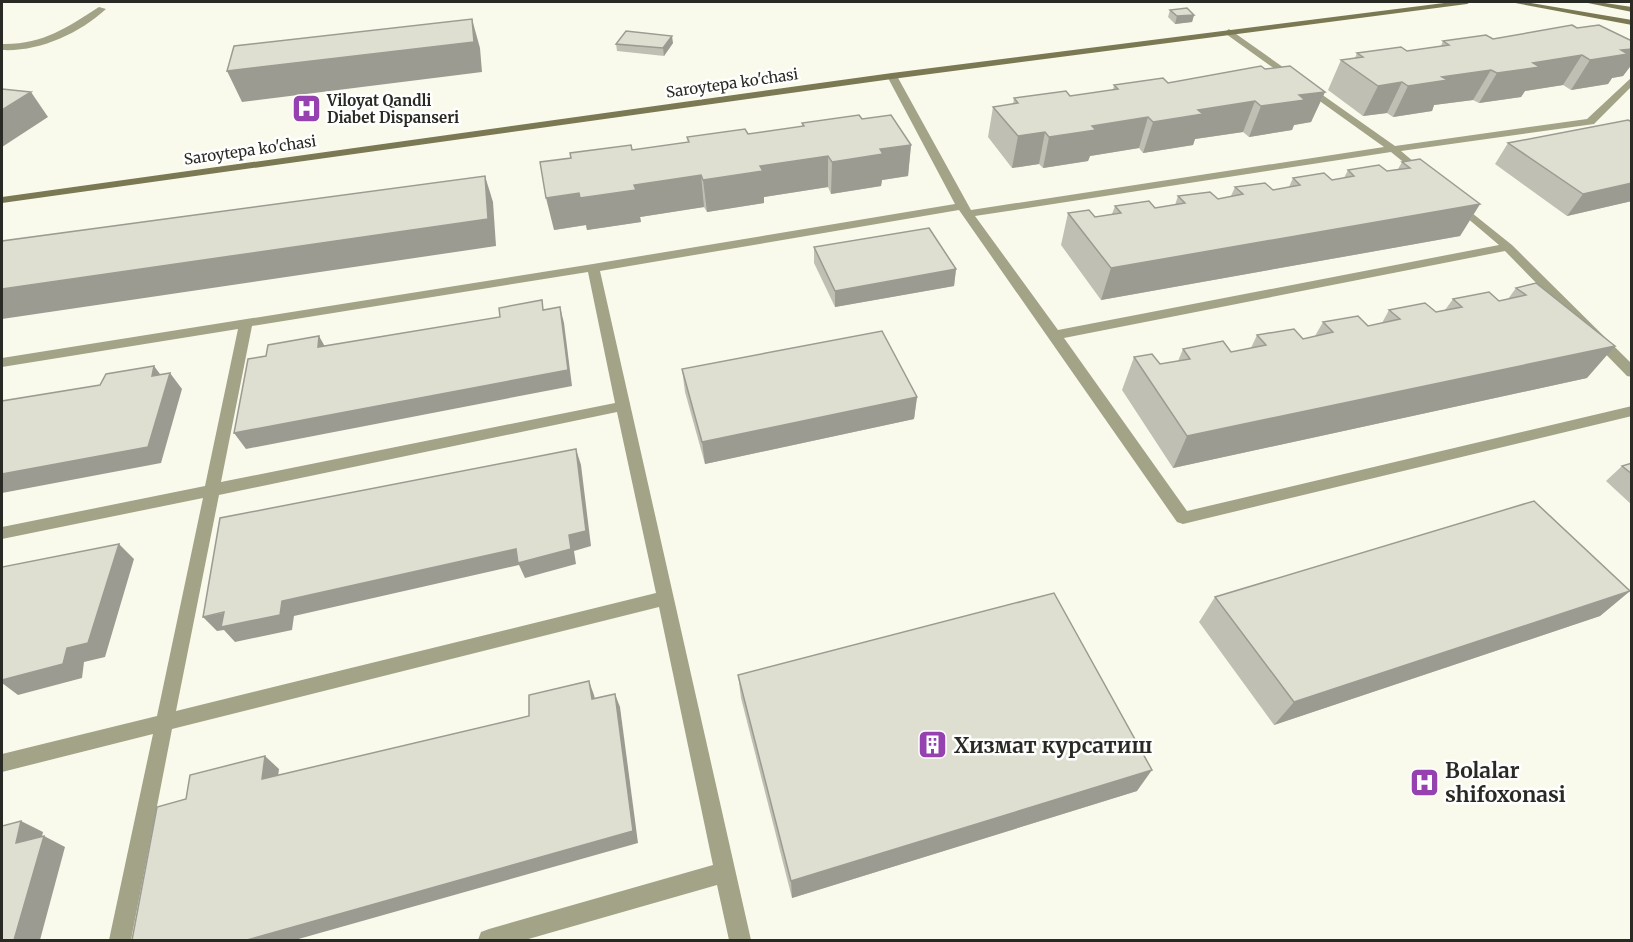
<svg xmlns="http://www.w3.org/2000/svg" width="1633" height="942" font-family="Merriweather,serif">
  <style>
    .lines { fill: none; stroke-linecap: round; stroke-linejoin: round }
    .service { fill: #a3a388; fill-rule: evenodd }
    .secondary { fill: #7a7953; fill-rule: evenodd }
    .wall { fill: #bfbfb4 }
    .shaded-wall { fill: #9b9b92 }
    .building { fill: #deded1; stroke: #9b9b92; stroke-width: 1.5 }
    .labels { text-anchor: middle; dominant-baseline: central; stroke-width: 5; stroke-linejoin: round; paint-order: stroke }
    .far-street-label { font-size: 15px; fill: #2a2a25; stroke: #fff }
    .far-poi-label { font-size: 15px; font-weight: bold; fill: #2a2a25; stroke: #fff; text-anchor: start }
    .near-poi-label { font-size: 21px; font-weight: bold; fill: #2a2a25; stroke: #fff; text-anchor: start }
  </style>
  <rect width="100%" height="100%" fill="#fafaec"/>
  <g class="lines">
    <g class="service">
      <path d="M99 7 106 9C79 34 38 52 2 50V44C42 45 66 28 99 7Z"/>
      <path d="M1229 29 1395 146 1587 119 1632 77V86L1594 124 1401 151 1427 173 1428 175 1423 178 1391 152 975 216 1058 330 1499 245 1453 206V202L1457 201 1512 245 1632 364V377L1627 376 1505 251 1064 338 1187 511 1632 406V416L1183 524 1177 522 959 210 600 271 751 940H729L717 885 525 940H478L481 932 489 929 713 865 659 607 172 729 131 940H109L153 734 2 772V754L157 716 203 498 2 539V527L205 486 238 329 2 367V358L593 264 955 204 887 76 892 73 897 76 971 210 1384 147 1226 34 1225 32ZM588 272 615 403 221 482 252 326ZM617 412 656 593 176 711 219 495Z"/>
    </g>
    <g class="secondary">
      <path d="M1452 2H1471L1467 4 892 79 2 203V197L892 73Z"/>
      <path d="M1510 2H1525L1632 20V25Z"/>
      <path d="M1583 2H1598L1632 7V12Z"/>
    </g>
  </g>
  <g class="wall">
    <path d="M1170 10 1194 15 1192 22 1175 24 1168 17Z"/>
    <path d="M1577 28 1632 41V64L1623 76 1612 78 1608 84 1571 90 1563 85 1525 91 1521 97 1479 103 1473 100 1434 105 1432 111 1393 117 1387 113 1363 116 1328 90 1341 60 1355 58 1357 53 1407 51 1441 46 1443 41 1493 39Z"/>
    <path d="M673 43 664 56 617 51 616 44Z"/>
    <path d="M1265 69 1325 92 1311 122 1294 125 1292 130 1249 137 1243 132 1195 139 1193 145 1143 153 1139 148 1090 156 1088 161 1043 168 1039 164 1012 168 988 137 993 107 1013 104 1014 98 1070 96 1113 90 1114 85 1168 83Z"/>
    <path d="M862 119 911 145 908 176 882 180 881 186 831 194 828 187 764 197V203L707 212 704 207 640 217 641 222 587 230 586 225 554 230 632 150 688 142 687 137 748 134 803 127 802 123Z"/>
    <path d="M1508 143 1632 201 1567 216 1495 164Z"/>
    <path d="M1402 162 1480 204 1460 236 1101 300 1061 245 1068 213 1095 217 1112 214 1115 206 1155 208 1175 205 1178 196 1218 199 1231 196 1235 187 1273 190 1289 187 1293 178 1332 180 1344 178 1348 170 1387 171 1398 169Z"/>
    <path d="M814 247 956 269 954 286 835 307 814 263Z"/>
    <path d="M1536 283 1587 378 1173 468 1122 390 1134 357 1160 364 1178 361 1183 349 1231 352 1251 348 1257 335 1303 339 1315 336 1323 322 1368 326 1382 323 1389 310 1436 312 1445 310 1453 299 1499 301 1508 299 1516 288Z"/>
    <path d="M682 369 917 397 914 419 705 464 685 392Z"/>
    <path d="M1632 463V505L1606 481 1622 466Z"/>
    <path d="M1630 591 1600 616 1274 725 1199 622 1215 597Z"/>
    <path d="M738 675 1137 791 792 898 741 698Z"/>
  </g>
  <g class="shaded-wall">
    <path d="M1194 15 1192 22 1175 24 1177 16Z"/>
    <path d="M472 19 480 48 482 72 242 102 227 71Z"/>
    <path d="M672 36 673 43 664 56 663 48Z"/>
    <path d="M1632 49V64L1623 76 1612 78 1608 84 1571 90 1590 60 1621 50Z"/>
    <path d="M1582 55 1563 85 1525 91 1521 97 1479 103 1497 73 1533 63Z"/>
    <path d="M1491 70 1473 100 1434 105 1432 111 1393 117 1408 86 1442 77Z"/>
    <path d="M1402 82 1387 113 1363 116 1378 86Z"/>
    <path d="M31 92 48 117 2 147V110Z"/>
    <path d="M1325 92 1311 122 1294 125 1292 130 1249 137 1261 106 1299 95Z"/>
    <path d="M1255 101 1243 132 1195 139 1193 145 1143 153 1153 122 1198 110Z"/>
    <path d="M1148 117 1139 148 1090 156 1088 161 1043 168 1049 137 1092 126Z"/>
    <path d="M1045 132 1039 164 1012 168 1018 136Z"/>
    <path d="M911 145 908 176 882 180 881 186 831 194 832 162 880 149Z"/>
    <path d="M828 156V187L764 197V203L707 212 703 180 760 166Z"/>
    <path d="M701 175 704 207 640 217 641 222 587 230 586 225 554 230 546 198Z"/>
    <path d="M485 176 493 202 496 246 2 319V289Z"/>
    <path d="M1632 183V201L1567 216 1583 194Z"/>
    <path d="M1480 204 1460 236 1101 300 1111 268Z"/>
    <path d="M956 269 954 286 835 307V291Z"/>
    <path d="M560 307 564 323 572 386 246 449 234 433Z"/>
    <path d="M319 336 328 352 318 347Z"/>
    <path d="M1615 346 1587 378 1173 468 1187 436Z"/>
    <path d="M154 366 166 382 152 376Z"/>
    <path d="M170 373 182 389 161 463 2 493V474Z"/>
    <path d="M917 397 914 419 705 464 702 442Z"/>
    <path d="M576 449 581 465 591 546 574 551 576 564 525 578 519 565 294 616 292 630 235 642 224 630 217 631 203 617 282 601 569 535Z"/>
    <path d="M119 544 134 559 105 657 84 662 82 678 18 695 2 683V664Z"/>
    <path d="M1630 591 1600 616 1274 725 1294 702Z"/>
    <path d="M589 681 594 695 598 713 592 699Z"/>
    <path d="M615 694 620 707 638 843 295 940H247Z"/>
    <path d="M265 756 279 769 276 792 262 779Z"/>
    <path d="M1152 770 1137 791 792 898 791 881Z"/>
    <path d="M21 821 43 832 38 854 16 843Z"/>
    <path d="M44 836 65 847 40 940H14Z"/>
  </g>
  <g class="building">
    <path d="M1187 8 1194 15 1177 16 1170 10Z"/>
    <path d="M472 19 474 42 227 71 234 46Z"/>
    <path d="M1572 25 1577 28 1599 25 1632 41V49L1621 50 1628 54 1590 60 1582 55 1533 63 1540 67 1497 73 1491 70 1442 77 1448 80 1408 86 1402 82 1378 86 1341 60 1363 57 1357 53 1401 47 1407 51 1449 45 1443 41 1486 35 1493 39Z"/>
    <path d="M626 31 672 36 663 48 616 44Z"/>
    <path d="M1261 66 1265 69 1290 66 1325 92 1299 95 1305 100 1261 106 1255 101 1198 110 1203 114 1153 122 1148 117 1092 126 1096 130 1049 137 1045 132 1018 136 993 107 1018 103 1014 98 1066 91 1070 96 1118 89 1114 85 1163 78 1168 83Z"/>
    <path d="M2 89 31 92 2 110Z"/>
    <path d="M859 115 862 119 891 115 911 145 880 149 883 154 832 162 828 156 760 166 763 171 703 180 701 175 634 185 636 190 580 198 579 193 546 198 540 162 571 158 570 153 631 145 632 150 689 142 687 137 745 129 748 134 804 126 802 123Z"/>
    <path d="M1628 120 1632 122V183L1583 194 1508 143Z"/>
    <path d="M1420 159 1480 204 1111 268 1068 213 1089 210 1095 217 1121 213 1115 206 1149 201 1155 208 1185 203 1178 196 1210 192 1218 199 1243 194 1235 187 1265 183 1273 190 1300 185 1293 178 1324 173 1332 180 1354 176 1348 170 1379 165 1387 171 1410 168 1402 162Z"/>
    <path d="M485 176 488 219 2 289V241Z"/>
    <path d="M929 228 956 269 835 291 814 247Z"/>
    <path d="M1536 283 1615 346 1187 436 1134 357 1152 354 1160 364 1190 359 1183 349 1223 341 1231 352 1266 345 1257 335 1294 329 1303 339 1333 332 1323 322 1358 316 1368 326 1400 319 1389 310 1425 303 1436 312 1462 307 1453 299 1489 292 1499 301 1526 295 1516 288Z"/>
    <path d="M542 300 543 310 560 307 568 370 234 433 248 359 266 356 268 345 319 336 318 347 500 317 499 308Z"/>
    <path d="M882 331 917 397 702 442 682 369Z"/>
    <path d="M154 366 152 376 170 373 148 447 2 474V401L100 385 106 374Z"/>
    <path d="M576 449 586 531 569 535 571 549 518 563 516 549 282 601 280 615 221 627 224 612 203 617 220 518Z"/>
    <path d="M1632 463V474L1622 466Z"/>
    <path d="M1534 501 1630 591 1294 702 1215 597Z"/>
    <path d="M119 544 88 643 67 648 63 664 2 680V567Z"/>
    <path d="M1054 593 1152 770 791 881 738 675Z"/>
    <path d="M589 681 592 699 615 694 633 831 247 940H132L157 807 186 799 190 775 265 756 262 779 529 716V695Z"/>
    <path d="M21 821 16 843 44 836 14 940H2V826Z"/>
  </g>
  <defs>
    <symbol id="hospital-square" viewBox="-11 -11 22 22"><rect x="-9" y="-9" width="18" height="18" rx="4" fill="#9542b0" stroke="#fff"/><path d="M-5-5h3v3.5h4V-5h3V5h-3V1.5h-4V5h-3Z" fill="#fff"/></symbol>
    <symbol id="building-square" viewBox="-11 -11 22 22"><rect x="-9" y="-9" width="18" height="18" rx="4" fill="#9542b0" stroke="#fff"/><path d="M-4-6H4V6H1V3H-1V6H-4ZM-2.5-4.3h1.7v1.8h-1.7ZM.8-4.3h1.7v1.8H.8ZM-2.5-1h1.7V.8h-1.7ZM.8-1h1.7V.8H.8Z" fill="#fff"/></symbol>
  </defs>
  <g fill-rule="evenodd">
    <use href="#hospital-square" x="290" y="92" width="33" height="33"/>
    <use href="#building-square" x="916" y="728" width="33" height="33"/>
    <use href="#hospital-square" x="1408" y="766" width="33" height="33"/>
  </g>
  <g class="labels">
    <g class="far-street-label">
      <text transform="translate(732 83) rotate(-8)">Saroytepa ko'chasi</text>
      <text transform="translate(250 150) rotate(-8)">Saroytepa ko'chasi</text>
    </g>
    <g class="far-poi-label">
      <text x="327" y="100">Viloyat Qandli<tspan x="327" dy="17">Diabet Dispanseri</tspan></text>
    </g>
    <g class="near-poi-label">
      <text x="954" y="745">Хизмат курсатиш</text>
      <text x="1445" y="770">Bolalar<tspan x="1445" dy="24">shifoxonasi</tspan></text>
    </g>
  </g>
  <rect width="1633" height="942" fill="none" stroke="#2a2a25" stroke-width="6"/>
</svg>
